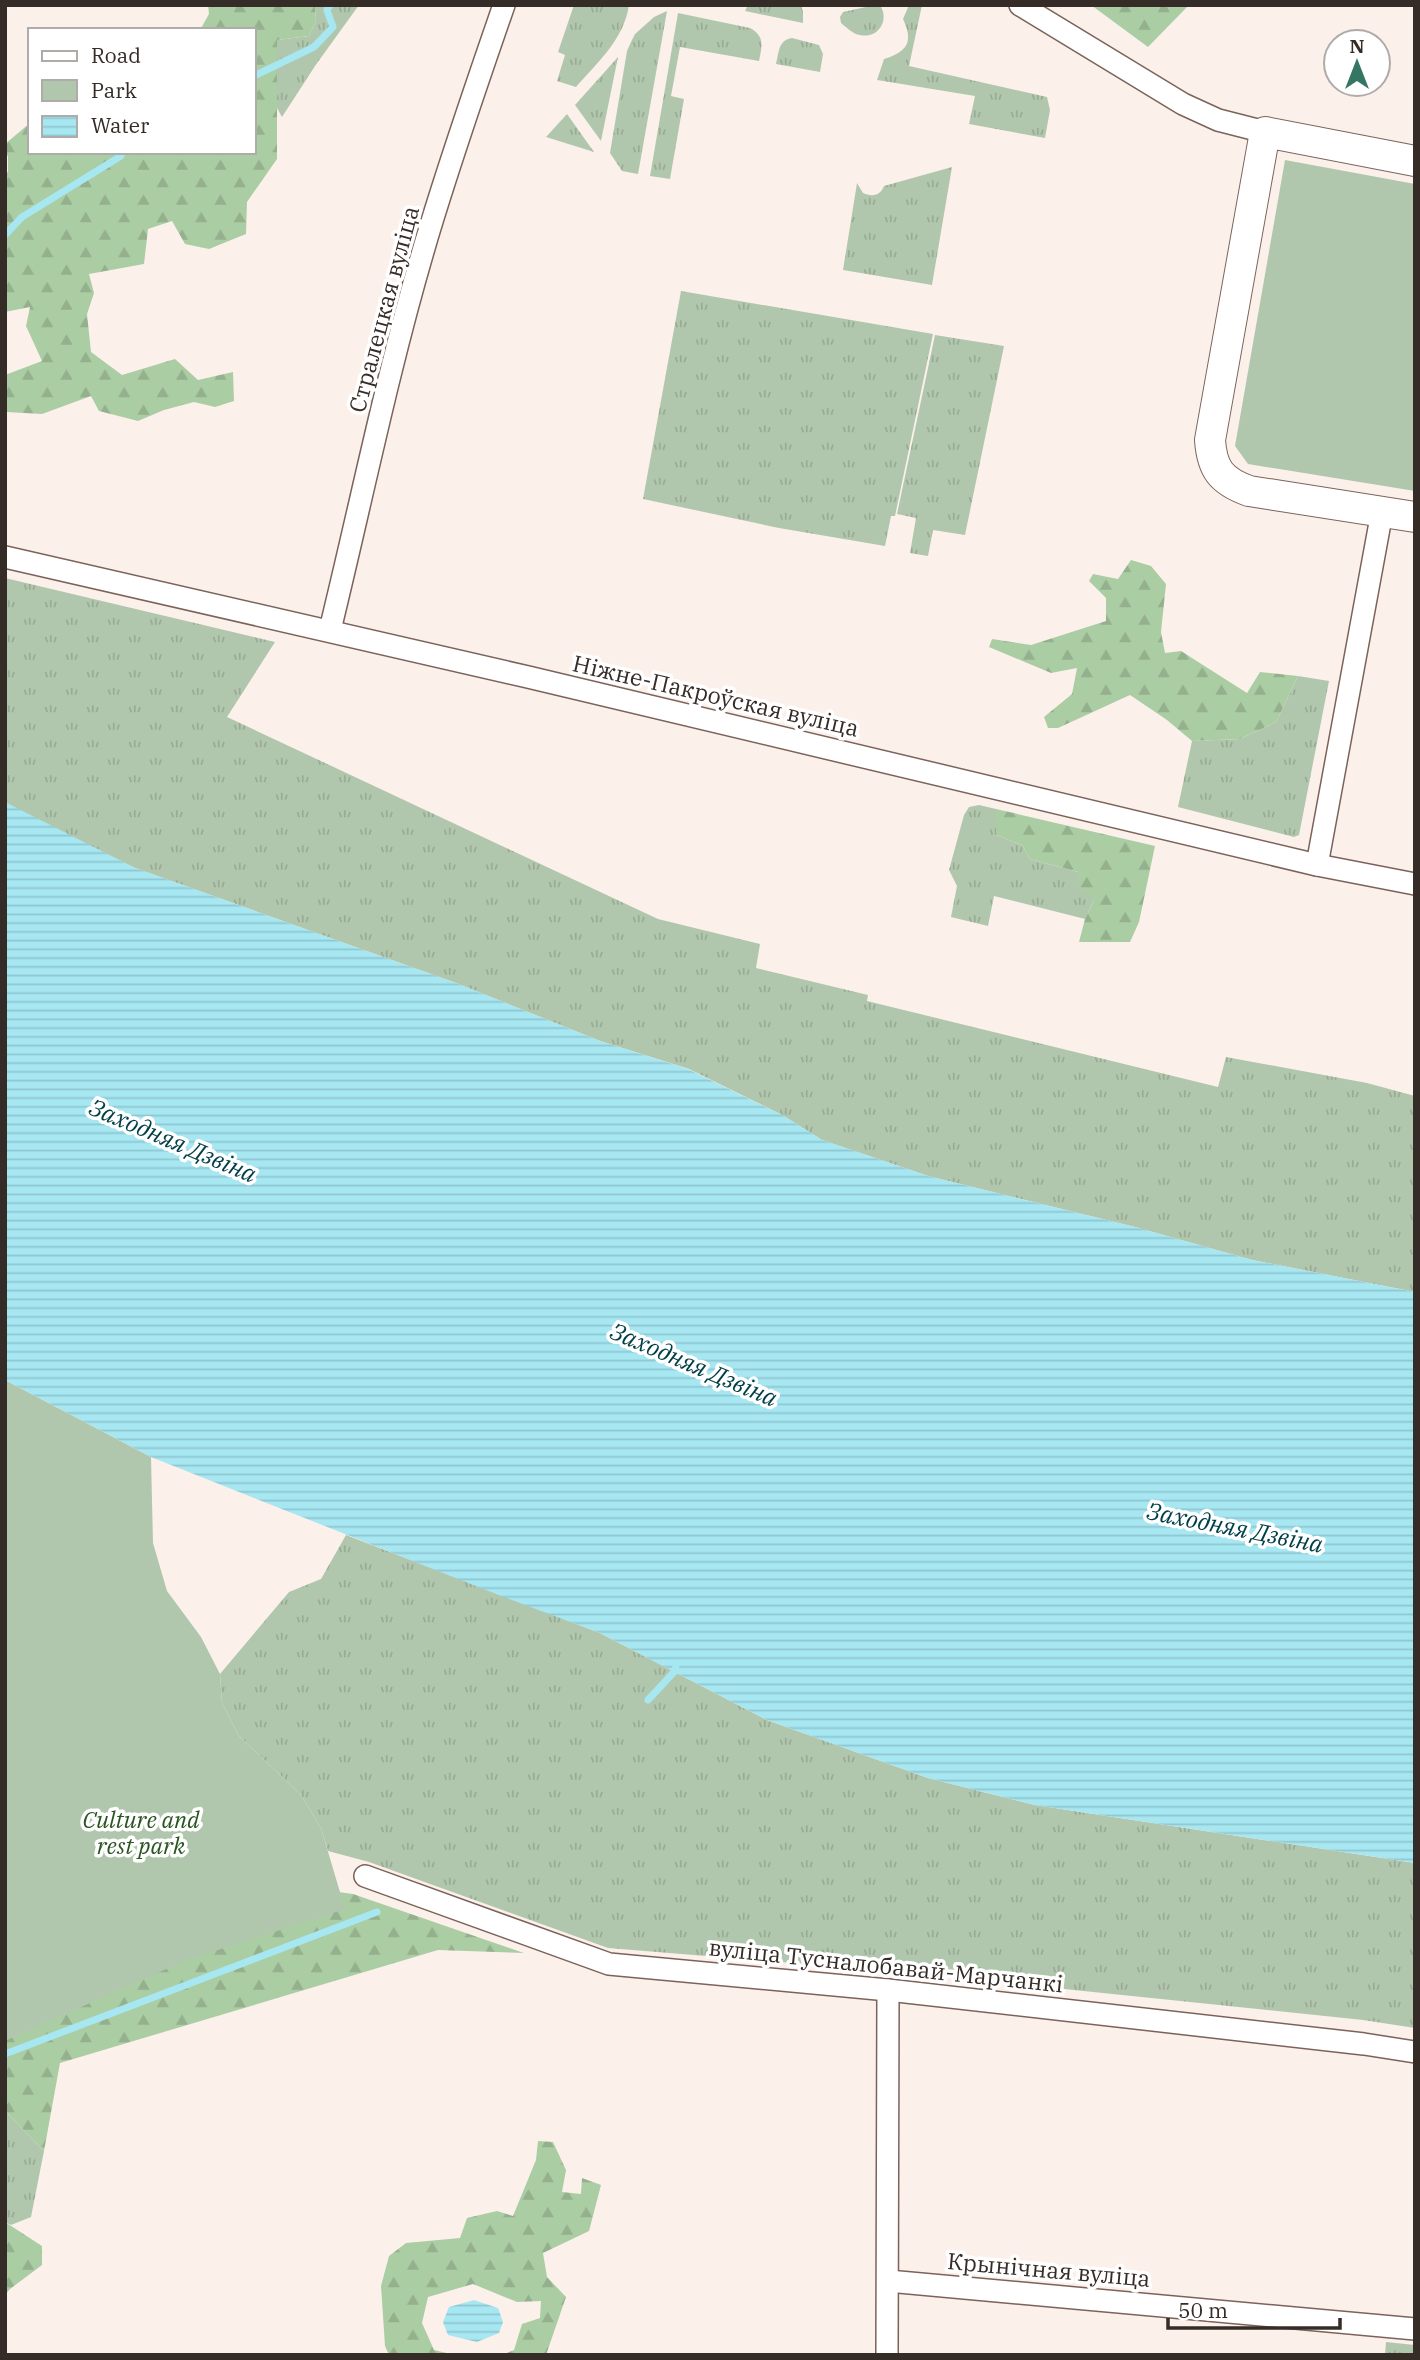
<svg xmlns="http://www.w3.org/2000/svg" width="1420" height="2360" font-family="'IBM Plex Serif',serif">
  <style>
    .grass { fill: url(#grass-tufts) }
    .forest { fill: url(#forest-firs) }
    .park { fill: #b1c7ad }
    .water { fill: url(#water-rules) }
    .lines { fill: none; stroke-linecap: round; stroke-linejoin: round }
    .stream { stroke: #a6e7f2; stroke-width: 7 }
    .street-casing { stroke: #7c6359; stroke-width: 24 }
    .secondary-casing { stroke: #7c6359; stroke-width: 32 }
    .street { stroke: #fff; stroke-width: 21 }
    .secondary { stroke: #fff; stroke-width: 30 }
    .labels { text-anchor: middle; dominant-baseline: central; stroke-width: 7; stroke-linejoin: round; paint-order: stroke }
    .street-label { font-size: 23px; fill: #362c27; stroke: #fff }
    .park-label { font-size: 23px; font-style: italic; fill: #28541f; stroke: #fff }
    .water-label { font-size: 24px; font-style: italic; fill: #013f47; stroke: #fff }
  </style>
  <defs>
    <pattern id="grass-tufts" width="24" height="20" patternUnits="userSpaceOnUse" patternTransform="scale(1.75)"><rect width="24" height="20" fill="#b1c7ad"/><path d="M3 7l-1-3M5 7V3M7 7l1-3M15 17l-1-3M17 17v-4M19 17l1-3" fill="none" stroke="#99ab95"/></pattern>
    <pattern id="forest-firs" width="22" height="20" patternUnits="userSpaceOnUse" patternTransform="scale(1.75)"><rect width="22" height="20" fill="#abcda4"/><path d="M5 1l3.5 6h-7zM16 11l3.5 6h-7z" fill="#94b08d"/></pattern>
    <pattern id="water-rules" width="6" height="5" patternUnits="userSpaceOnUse" patternTransform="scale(1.75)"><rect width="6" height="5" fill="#a6e7f2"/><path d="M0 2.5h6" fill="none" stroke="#90c6d0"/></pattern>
  </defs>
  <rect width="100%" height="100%" fill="#fcf0eb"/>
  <g class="grass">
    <path d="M315 5H359L315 66 282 117 277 108V40L309 36 316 21Z"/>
    <path d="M574 5H629C624 39 598 62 576 87L557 81 565 55 558 52Z"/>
    <path d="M748 5H801L803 12V23L745 11Z"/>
    <path d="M875 5 881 7C889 21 878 39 860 35 853 34 847 28 841 23L840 17 843 12Z"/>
    <path d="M909 5H922L909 66 1047 97 1050 110 1045 138 969 124 975 96 877 80 884 59C907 52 914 42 903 19Z"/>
    <path d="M667 11 638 174 622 171 610 153 627 51 631 42 635 34 654 17Z"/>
    <path d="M678 13 750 28C765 36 762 46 759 61L680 47 671 96 684 99 670 179 650 176Z"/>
    <path d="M792 38 819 45 823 54 820 72 776 64C779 53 778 40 792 38Z"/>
    <path d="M618 57 601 141 575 105Z"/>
    <path d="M567 114 594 152 546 137Z"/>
    <path d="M952 167 932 285 843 270 857 183 863 193C872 197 880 196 884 186Z"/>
    <path d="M681 291 933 334 895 516H891L885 546 779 528 643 499Z"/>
    <path d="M935 335 1004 346 965 535 933 530 928 556 910 553 916 518 897 514Z"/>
    <path d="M5 578 275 642 227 717 658 919 760 944 756 968 868 995 867 1001 1218 1087 1226 1057 1367 1083 1415 1096V1292L1252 1260 1135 1227 928 1176 822 1140 782 1115 689 1069 600 1041 456 983 135 868 12 807 5 802Z"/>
    <path d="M1298 676 1329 681 1299 835 1294 837 1178 807 1192 741 1240 739 1276 722Z"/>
    <path d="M979 805 996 809V835L1022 845 1030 859 1078 872 1094 900 1085 919 994 896 988 926 951 917 957 886 949 870 964 815 969 807Z"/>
    <path d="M346 1535 600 1633 767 1720 928 1778 1035 1805 1415 1863V2028L1363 2020 891 1971 608 1948 369 1862 328 1851 321 1828 301 1795 239 1736 222 1703 220 1674 289 1592 321 1579Z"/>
    <path d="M5 2111 44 2151 31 2217 11 2225 5 2222Z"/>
    <path d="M1386 2342 1415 2345V2355H1385Z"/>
  </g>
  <g class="forest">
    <path d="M208 5H315L316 21 309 36 277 40V159L247 202 246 234 209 249 185 244 172 221 148 229 144 264 89 274 94 293 87 314 91 352 122 375 175 359 198 380 233 372 234 401 215 407 194 402 164 410 138 421 99 411 91 396 42 414 6 412 5 375 42 361 26 326 30 307 5 312V174L8 172V156L5 154V144L30 123V152H254V30H200L209 14Z"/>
    <path d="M1091 5H1189L1148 47Z"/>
    <path d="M1131 560 1151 566 1166 584 1161 632 1165 653 1181 651 1247 693 1260 672 1298 676 1276 722 1240 739 1192 741 1167 720 1130 695 1058 728H1048L1044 717 1072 694 1077 668 1051 673 989 647 992 639 1031 645 1106 621V598L1089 581 1093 574 1118 579Z"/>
    <path d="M996 809 1155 846 1139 922 1130 942H1079L1085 919 1094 900 1080 888 1078 872 1030 859 1022 845 996 835Z"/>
    <path d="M231 1877 353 1894 524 1953 438 1950 60 2063 44 2151 5 2111V1961Z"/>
    <path d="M538 2141 553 2142 566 2170 562 2192 581 2194 582 2178 601 2185 589 2231 543 2253 547 2277 566 2297 546 2355H502L514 2350 522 2324 540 2318 541 2301 517 2302 473 2284 428 2297 422 2323 434 2350 455 2355H389L385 2346 381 2286 389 2256 406 2243 460 2238 467 2218 497 2211 513 2216 536 2160Z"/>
    <path d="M5 2222 42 2246V2265L10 2289 5 2295Z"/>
  </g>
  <g class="park">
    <path d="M1285 160 1415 184V491L1248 464 1235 446Z"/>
    <path d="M5 1380 151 1457 153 1543 167 1591 201 1637 220 1674 222 1703 239 1736 301 1795 321 1828 345 1909 184 1961 5 2041Z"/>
  </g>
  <g class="water">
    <path d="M5 802 135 868 456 983 600 1041 688 1069 782 1115 822 1140 928 1176 1135 1227 1252 1260 1415 1292V1863L1035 1805 928 1778 767 1720 600 1633 491 1592 151 1457 5 1380Z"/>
    <path d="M474 2300 498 2308 503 2322 499 2333 477 2342 448 2335 443 2322 449 2307Z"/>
  </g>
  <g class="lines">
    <g class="stream">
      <path d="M254 76 314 47 333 27 327 10 330 5"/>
      <path d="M5 235 22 217 121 156 122 152"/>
      <path d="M648 1700 674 1672 676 1666"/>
      <path d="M5 2054 377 1912"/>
    </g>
    <defs>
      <g id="street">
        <path d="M1020 5 1183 104 1218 120 1265 132"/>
        <path d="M5 557 528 677 1317 865 1415 884"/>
        <path d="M330 630C361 503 387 374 424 248 448 166 476 86 504 5"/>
        <path d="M1317 865 1382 512"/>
        <path d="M365 1876 609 1964 888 1990 1364 2044 1415 2052"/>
        <path d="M888 2281 1415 2329"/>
        <path d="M887 2355 888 1990"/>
      </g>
      <path id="secondary" d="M1415 161 1265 132 1210 440C1212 469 1221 481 1249 491L1415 517"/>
    </defs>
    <use href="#street" class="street-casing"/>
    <use href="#secondary" class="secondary-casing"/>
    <use href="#street" class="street"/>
    <use href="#secondary" class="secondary"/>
  </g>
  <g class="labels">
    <g class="street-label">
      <text transform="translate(383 309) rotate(-75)">Стралецкая вуліца</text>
      <text transform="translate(716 695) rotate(13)">Ніжне-Пакроўская вуліца</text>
      <text transform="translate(886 1965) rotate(6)">вуліца Тусналобавай-Марчанкі</text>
      <text transform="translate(1049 2269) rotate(5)">Крынічная вуліца</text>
    </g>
    <g class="park-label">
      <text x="141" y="1819">Culture and<tspan x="141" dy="26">rest park</tspan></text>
    </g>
    <g class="water-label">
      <text transform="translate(173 1140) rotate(23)">Заходняя Дзвіна</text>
      <text transform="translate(694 1364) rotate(23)">Заходняя Дзвіна</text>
      <text transform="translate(1235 1527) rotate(11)">Заходняя Дзвіна</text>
    </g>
  </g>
  <rect width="1420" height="2360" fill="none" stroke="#362c27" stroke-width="14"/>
  <rect x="28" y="28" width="228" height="126" fill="#ffffff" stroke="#afaba9" stroke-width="2"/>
  <rect x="42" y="51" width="35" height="10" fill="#ffffff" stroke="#afaba9" stroke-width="2"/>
  <text x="91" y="63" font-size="21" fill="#362c27">Road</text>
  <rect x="42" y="80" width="35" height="21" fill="#b1c7ad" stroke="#afaba9" stroke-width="2"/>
  <text x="91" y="98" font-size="21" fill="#362c27">Park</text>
  <rect x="42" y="116" width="35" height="21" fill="url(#water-rules)" stroke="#afaba9" stroke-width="2"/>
  <text x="91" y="133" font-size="21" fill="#362c27">Water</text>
  <g transform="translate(1357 63)"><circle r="33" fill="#ffffff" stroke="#afaba9" stroke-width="2"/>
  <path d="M0-5L12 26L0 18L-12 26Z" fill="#347564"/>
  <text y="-10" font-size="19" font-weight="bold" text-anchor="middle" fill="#362c27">N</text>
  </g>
  <path d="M1168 2318v10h172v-10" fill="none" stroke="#362c27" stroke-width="3.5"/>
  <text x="1178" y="2318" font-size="21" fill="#362c27" stroke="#ffffff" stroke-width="5" paint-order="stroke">50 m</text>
</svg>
